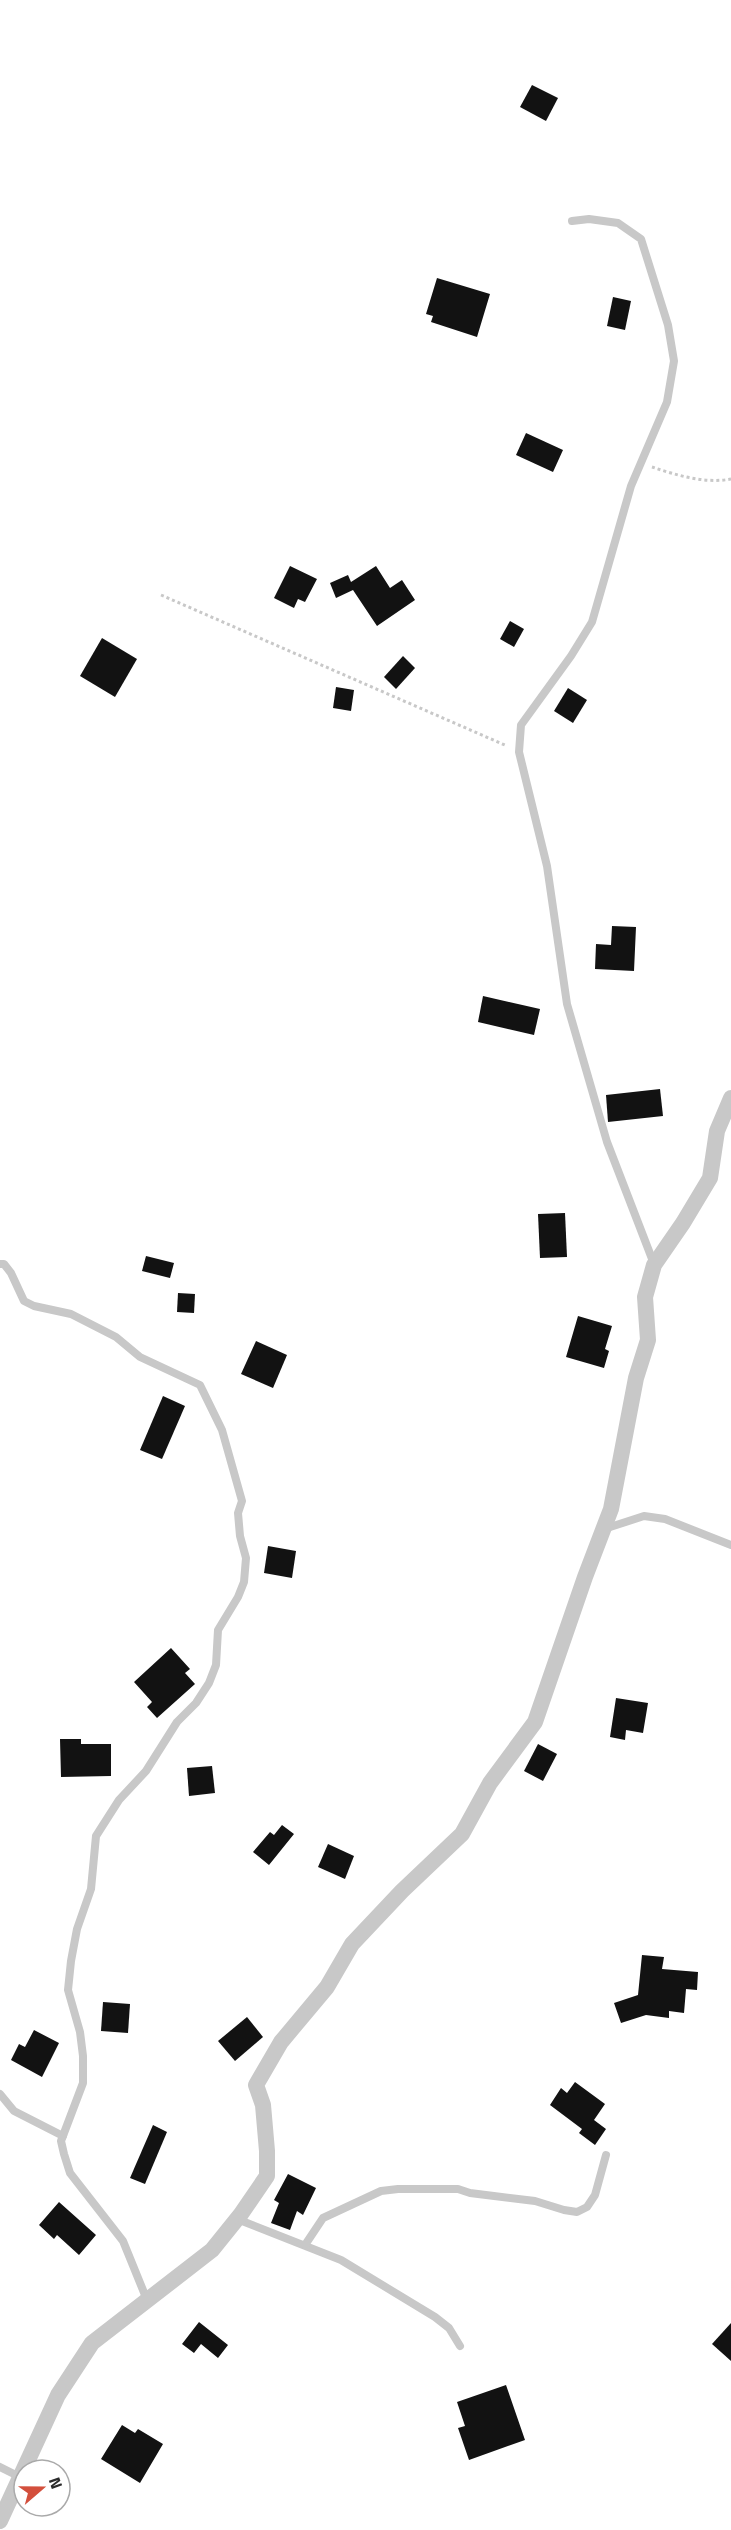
<svg xmlns="http://www.w3.org/2000/svg" width="731" height="2530" font-family="'Titillium Web',sans-serif">
  <style>
    .building { fill: #121212 }
    .lines { fill: none; stroke-linecap: round; stroke-linejoin: round }
    .path { stroke: #c8c8c8; stroke-width: 3; stroke-dasharray: 3 3; stroke-linecap: butt }
    .lane { stroke: #c8c8c8; stroke-width: 8 }
    .street { stroke: #c8c8c8; stroke-width: 16 }
  </style>
  <rect width="100%" height="100%" fill="#fff"/>
  <g class="building">
    <path d="M532 85 558 98 546 121 520 107Z"/>
    <path d="M437 278 490 294 477 337 431 322 433 316 426 314Z"/>
    <path d="M613 297 631 301 625 330 607 326Z"/>
    <path d="M526 433 563 450 553 472 516 455Z"/>
    <path d="M290 566 317 579 305 602 298 599 294 608 274 598Z"/>
    <path d="M376 566 390 588 402 580 415 600 377 626 353 590 336 598 330 583 348 575 351 582Z"/>
    <path d="M510 621 524 629 514 647 500 639Z"/>
    <path d="M102 638 137 659 115 697 80 676Z"/>
    <path d="M403 656 415 668 396 689 384 677Z"/>
    <path d="M336 687 354 690 351 711 333 708Z"/>
    <path d="M568 688 587 700 573 723 554 711Z"/>
    <path d="M612 926 636 927 634 971 595 969 596 944 611 945Z"/>
    <path d="M483 996 540 1009 534 1035 478 1022Z"/>
    <path d="M660 1089 663 1116 608 1122 606 1095Z"/>
    <path d="M565 1213 567 1257 540 1258 538 1214Z"/>
    <path d="M146 1256 174 1263 170 1278 142 1271Z"/>
    <path d="M178 1293 195 1294 194 1313 177 1312Z"/>
    <path d="M578 1316 612 1326 605 1349 609 1351 604 1368 566 1357Z"/>
    <path d="M256 1341 287 1355 273 1388 241 1374Z"/>
    <path d="M163 1396 185 1406 162 1459 140 1450Z"/>
    <path d="M268 1546 296 1551 292 1578 264 1573Z"/>
    <path d="M171 1648 190 1669 185 1673 195 1684 157 1718 147 1707 152 1702 134 1682Z"/>
    <path d="M616 1698 648 1703 643 1733 626 1730 625 1740 610 1737Z"/>
    <path d="M60 1739H81V1744H111V1776L61 1777Z"/>
    <path d="M538 1744 557 1754 543 1781 524 1771Z"/>
    <path d="M212 1766 215 1793 189 1796 187 1768Z"/>
    <path d="M282 1825 294 1834 269 1865 253 1852 270 1832 274 1835Z"/>
    <path d="M328 1844 354 1856 345 1879 318 1867Z"/>
    <path d="M642 1955 664 1957 662 1969 698 1972 697 1990 686 1989 684 2013 669 2011V2018L646 2015 621 2023 614 2003 638 1995Z"/>
    <path d="M103 2002 130 2004 128 2033 101 2031Z"/>
    <path d="M247 2017 263 2037 235 2061 218 2041Z"/>
    <path d="M34 2030 59 2043 42 2077 11 2060 19 2044 25 2047Z"/>
    <path d="M575 2082 605 2104 594 2120 606 2129 595 2145 579 2133 582 2129 550 2105 561 2088 567 2093Z"/>
    <path d="M153 2125 167 2132 145 2184 130 2178Z"/>
    <path d="M288 2174 316 2188 303 2215 297 2211 290 2230 271 2223 279 2203 274 2200Z"/>
    <path d="M59 2202 96 2235 79 2255 57 2235 54 2239 39 2225Z"/>
    <path d="M199 2322 228 2345 218 2358 201 2344 194 2353 182 2344Z"/>
    <path d="M731 2323V2361L712 2344Z"/>
    <path d="M506 2385 525 2440 469 2460 458 2428 465 2426 457 2402Z"/>
    <path d="M122 2425 135 2433 138 2429 163 2444 140 2483 101 2459Z"/>
  </g>
  <g class="lines">
    <g class="path">
      <path d="M652 467C676 475 705 484 731 479"/>
      <path d="M161 595 507 746"/>
    </g>
    <g class="lane">
      <path d="M572 221 589 219 618 223 641 239 668 325 674 361 667 402 631 486 592 622 571 656 521 725 519 752 547 866 567 1004 607 1142 654 1264"/>
      <path d="M0 1264H4L11 1273 24 1301 34 1306 71 1314 116 1337 140 1357 200 1385 222 1430 242 1501 238 1513 240 1536 246 1558 244 1582 238 1597 218 1630 216 1665 209 1683 196 1703 177 1722 146 1771 119 1800 96 1836 91 1889 77 1929 71 1961 68 1990 80 2032 83 2056V2083L61 2141 64 2154 70 2173 123 2241 147 2300"/>
      <path d="M604 1529 644 1516 665 1519 731 1545"/>
      <path d="M0 2094 14 2111 63 2136"/>
      <path d="M237 2219 341 2260 435 2317 449 2328 460 2346"/>
      <path d="M305 2245 323 2218 381 2191 398 2189H458L470 2193 535 2201 564 2210 577 2212 587 2207 595 2195 606 2155"/>
      <path d="M0 2467 20 2477"/>
    </g>
    <path class="street" d="M0 2521 58 2395 92 2343 212 2250 241 2214 267 2176V2151L263 2105 256 2085 281 2042 327 1987 352 1944 402 1891 462 1834 490 1783 535 1722 585 1577 611 1509 636 1378 648 1340 645 1297 654 1265 683 1223 710 1178 717 1131 731 1098"/>
  </g>
  <g transform="translate(42 2488) rotate(70)"><circle r="28" fill="#ffffff" stroke="#aaaaaa" stroke-width="1.5"/>
  <path d="M0-4.5L10 22L0 15L-10 22Z" fill="#d34f3c"/>
  <text y="-9" font-size="16" font-weight="bold" text-anchor="middle" fill="#2b2b2b">N</text>
  </g>
</svg>
